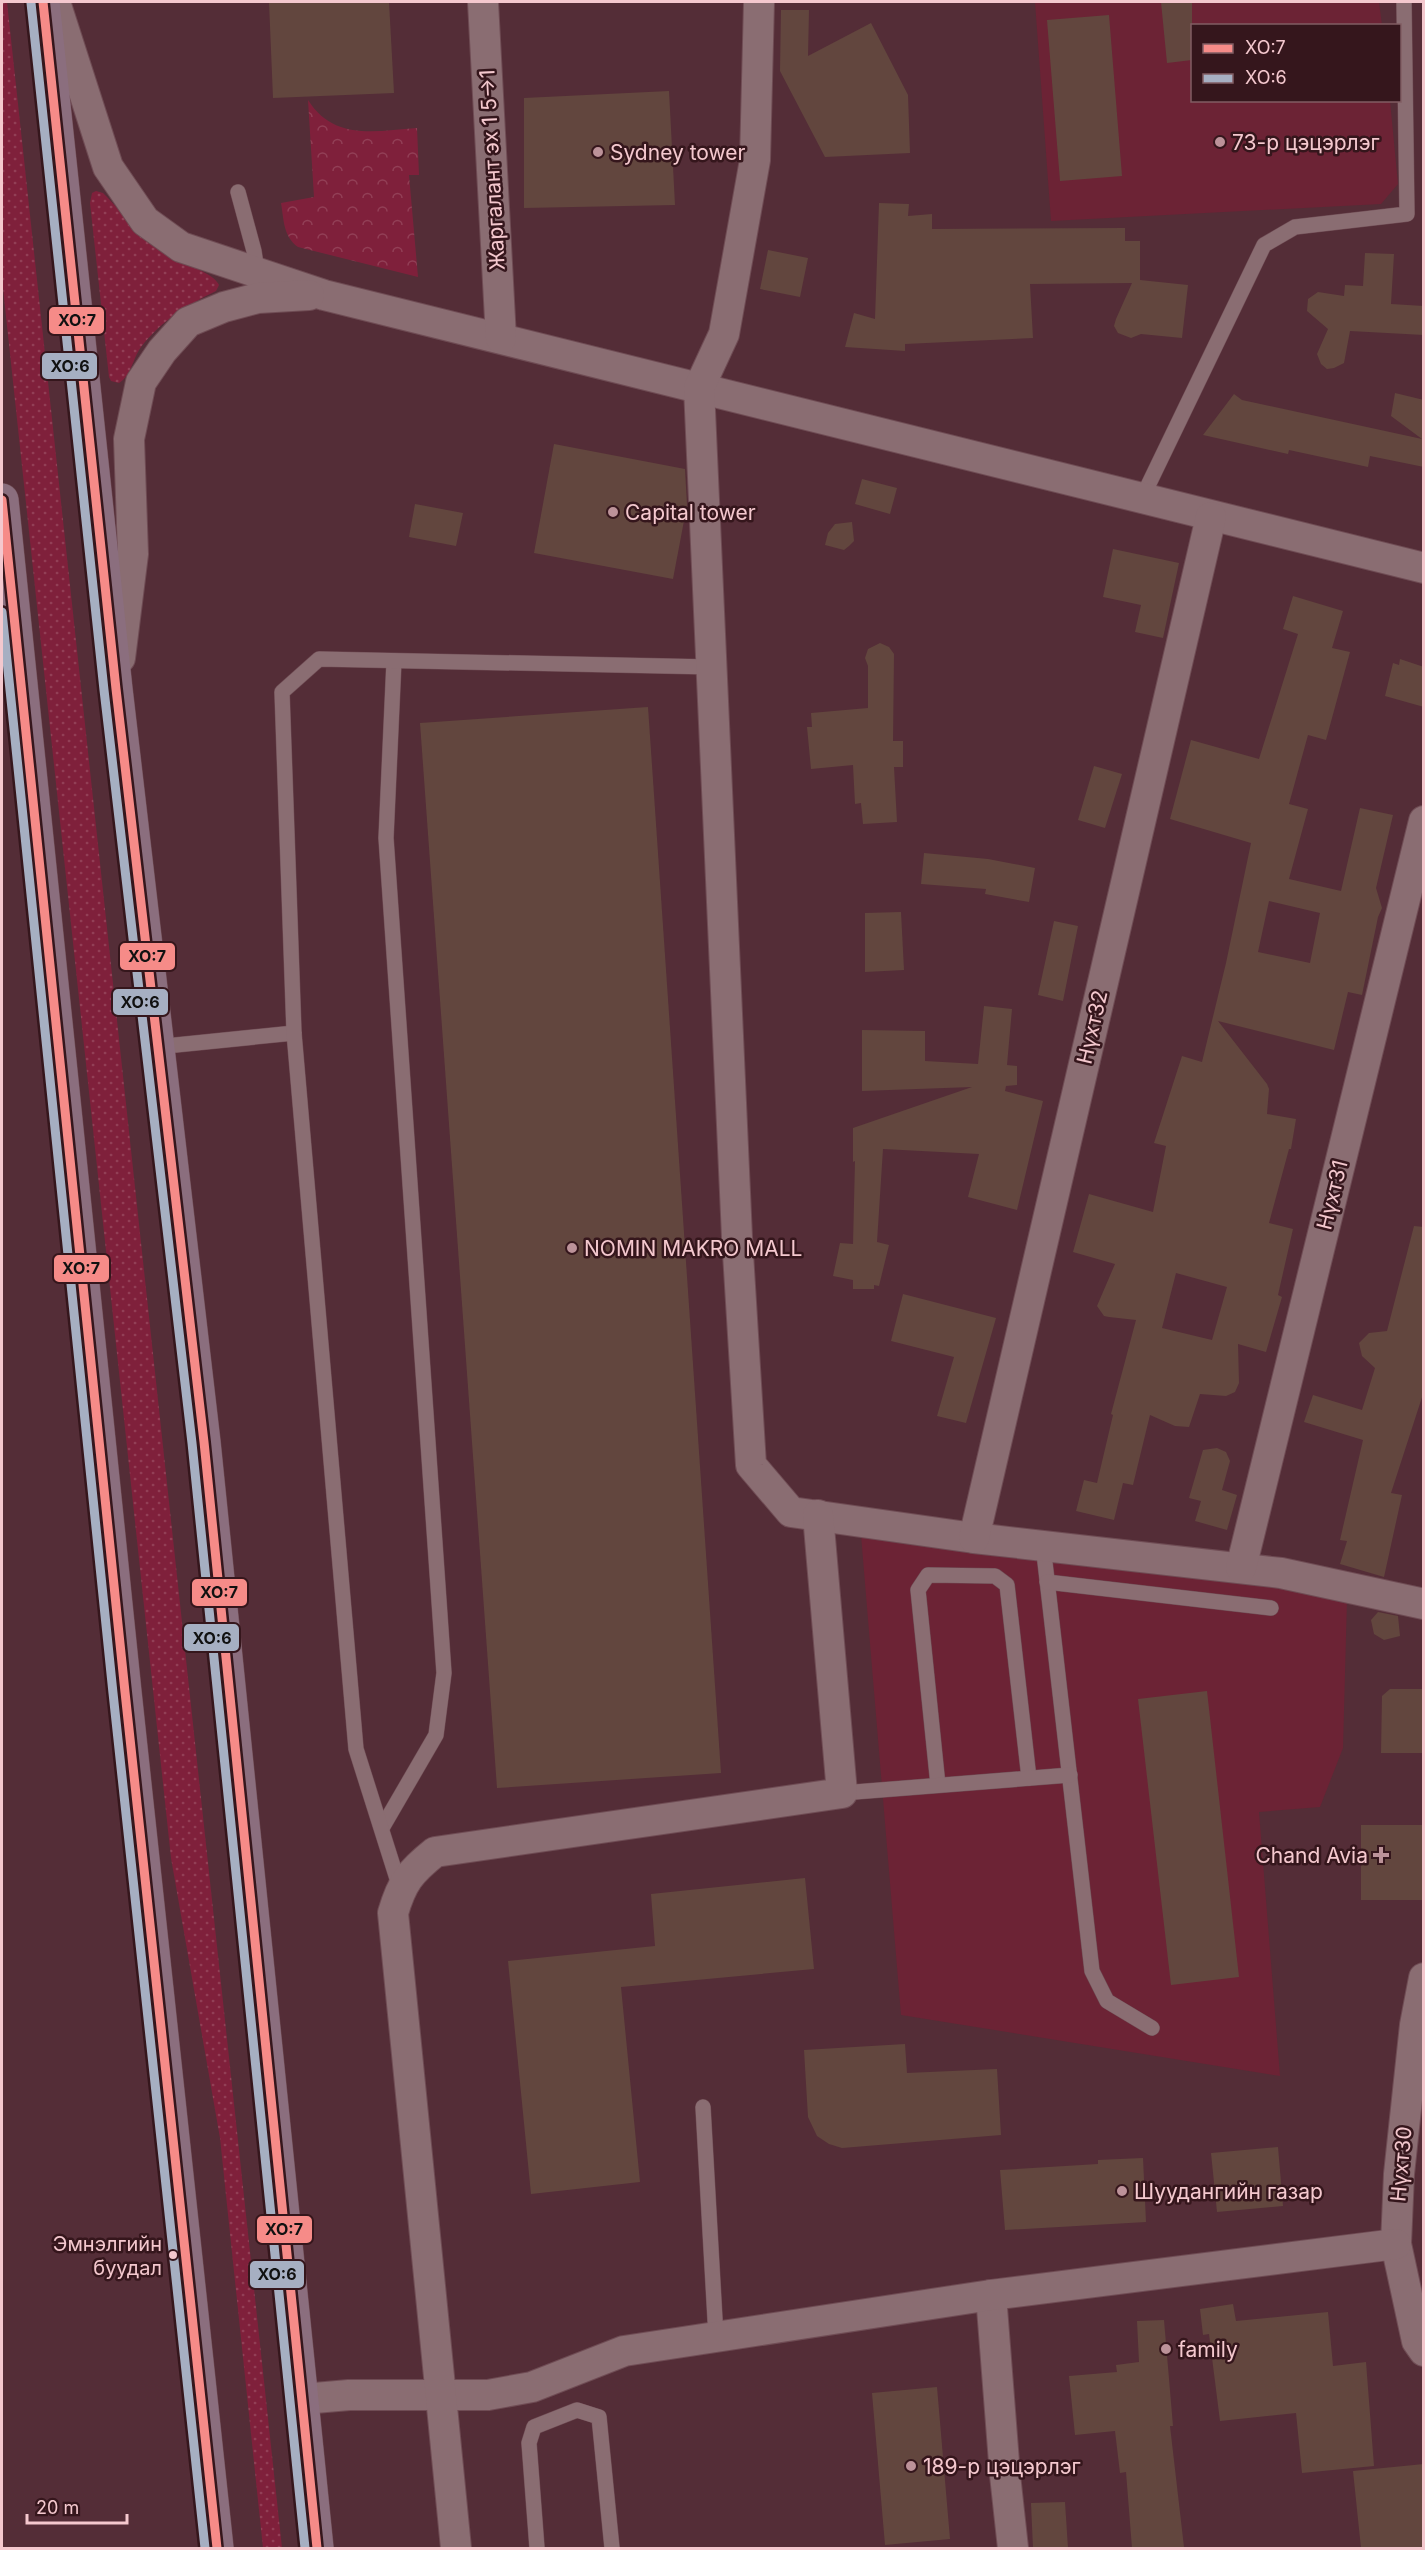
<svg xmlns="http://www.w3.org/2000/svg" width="1425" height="2550" font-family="Inter,sans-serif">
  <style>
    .built { fill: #6c2335 }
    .grass { fill: url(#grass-dots) }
    .park { fill: url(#park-crowns) }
    .building { fill: #62463e; fill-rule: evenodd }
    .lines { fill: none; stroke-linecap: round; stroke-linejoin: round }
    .lane-casing { stroke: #6f4c54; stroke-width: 16 }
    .street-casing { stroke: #6f4c54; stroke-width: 32 }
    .highway-casing { stroke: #6f4c54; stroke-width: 34 }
    .lane { stroke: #8a6d72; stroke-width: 15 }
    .street { stroke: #8a6d72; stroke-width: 30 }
    .highway { stroke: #8b6e7e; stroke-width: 33 }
    .bus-1-casing { stroke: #35161c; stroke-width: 14 }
    .bus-2-casing { stroke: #35161c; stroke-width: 14 }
    .bus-1 { stroke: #f68b88; stroke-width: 9 }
    .bus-2 { stroke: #a6afc2; stroke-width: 9 }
    .poi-dot { fill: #bc9299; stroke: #35161c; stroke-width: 2 }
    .bus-dot { fill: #f4c8ce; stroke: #35161c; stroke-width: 2 }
    .labels { text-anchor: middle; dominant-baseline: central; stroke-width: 5; stroke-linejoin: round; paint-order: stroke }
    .bus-label { font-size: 20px; fill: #f4c8ce; stroke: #35161c; text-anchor: end }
    .poi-label { font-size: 21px; fill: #f4c8ce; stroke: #35161c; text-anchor: start }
    .street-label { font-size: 21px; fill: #f4c8ce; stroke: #35161c }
    .line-badge { stroke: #35161c; stroke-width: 2 }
    .pale-badge-label { font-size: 16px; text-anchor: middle; font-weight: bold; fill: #111 }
  </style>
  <defs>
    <pattern id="grass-dots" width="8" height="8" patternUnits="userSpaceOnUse" patternTransform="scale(1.5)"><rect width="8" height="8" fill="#7f203b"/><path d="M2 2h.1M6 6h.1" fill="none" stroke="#923f56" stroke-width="1.8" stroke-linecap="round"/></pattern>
    <pattern id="park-crowns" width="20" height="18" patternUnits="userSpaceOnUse" patternTransform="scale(1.5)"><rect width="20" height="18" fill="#7f203b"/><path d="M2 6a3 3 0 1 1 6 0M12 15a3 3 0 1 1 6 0" fill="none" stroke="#923f56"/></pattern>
  </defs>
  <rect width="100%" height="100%" fill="#542d37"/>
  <g class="built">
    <path d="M1035 2H1379L1382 25 1192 26V100L1390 101 1398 184 1381 204 1051 221Z"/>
    <path d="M861 1535 1259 1579 1347 1599 1343 1748 1320 1807 1259 1812 1280 2076 901 2015Z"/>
  </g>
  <g class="grass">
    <path d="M2 2H7L282 2548H263L220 2138 171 1858 2 279Z"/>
    <path d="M96 191 103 193C125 215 144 242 172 257 183 263 215 274 219 285L216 291C187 305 161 321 141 347 133 358 131 376 119 383L111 381 109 377 90 203 92 193Z"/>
  </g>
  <path class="park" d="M308 100C334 141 375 131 417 128L419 175H409L418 277 298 247C283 236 284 220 281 203L314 197Z"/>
  <g class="building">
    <path d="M269 2H389L394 93 273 98Z"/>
    <path d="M1161 2H1192V60L1167 63Z"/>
    <path d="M781 10H809L808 56 871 23 908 95 910 153 825 157 780 71Z"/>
    <path d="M1109 15 1122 176 1060 181 1047 20Z"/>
    <path d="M669 91 675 205 524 208V98Z"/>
    <path d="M879 203 909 204 908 216 932 214V229L1125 228V241H1140V280L1188 285 1182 338 1141 334 1131 338 1118 333 1114 326 1116 319 1132 283 1030 284 1033 338 905 344V351L845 347 854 313 875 319Z"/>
    <path d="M768 250 808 258 800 297 760 289Z"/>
    <path d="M1365 253 1394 254 1391 304 1424 306V335L1350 331 1344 363 1334 368 1327 369 1321 364 1317 354 1328 329 1307 311 1308 299 1318 292 1344 296 1345 285 1363 286Z"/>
    <path d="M1395 393 1424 400V467L1370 456 1368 467 1289 450 1288 454 1203 435 1234 394 1242 400 1422 439 1391 416Z"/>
    <path d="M554 444 685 469 687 505 673 579 534 553Z"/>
    <path d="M862 479 897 488 890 514 855 504Z"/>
    <path d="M415 504 463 513 456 546 409 537Z"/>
    <path d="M852 522 854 541 849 546 844 550 825 545 828 533 835 524Z"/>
    <path d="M1113 549 1179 563 1163 638 1135 632 1141 605 1103 597Z"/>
    <path d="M1293 596 1343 611 1332 648 1350 652 1326 740 1308 735 1289 804 1308 809 1289 879 1341 891 1360 808 1393 815 1376 888 1382 908 1378 917 1362 995 1348 992 1334 1050 1218 1021 1267 1084 1269 1089 1267 1114 1296 1119 1291 1149H1289L1269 1223 1293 1229 1278 1295 1282 1297 1266 1352 1238 1344 1239 1383 1235 1392 1226 1396 1200 1394 1189 1427 1175 1426 1150 1415 1133 1485 1123 1483 1114 1520 1076 1511 1084 1480 1097 1483 1113 1415 1111 1414 1136 1320 1109 1317 1104 1316 1097 1306 1115 1264 1073 1252 1089 1194 1153 1212 1166 1146 1154 1143 1182 1056 1202 1062 1226 963 1251 843 1170 819 1191 740 1259 759 1298 634 1283 629ZM1269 901 1320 913 1310 963 1258 952ZM1176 1273 1227 1287 1212 1340 1162 1328Z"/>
    <path d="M880 643 889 647 894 654 893 741H903V767H894L897 822 863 824 861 803 855 804 853 765 811 769 807 727H812L811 713 868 708V666L865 658 868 649Z"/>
    <path d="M1400 659 1424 667V707L1385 696 1393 663 1399 665Z"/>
    <path d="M648 707 721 1773 497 1788 420 723Z"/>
    <path d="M1094 766 1122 774 1105 828 1078 820Z"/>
    <path d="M924 853 988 859 1035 868 1029 902 985 894 986 889 921 884Z"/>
    <path d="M901 912 904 970 865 972V913Z"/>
    <path d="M1054 921 1078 926 1063 1001 1038 995Z"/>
    <path d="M984 1006 1012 1009 1007 1065 1017 1066V1085L1006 1086 1005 1091 1043 1101 1017 1210 968 1197 979 1154 883 1149 877 1242 889 1245 879 1286 874 1285V1289H853V1280L833 1276 840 1243 853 1244 855 1161 853 1162V1128L972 1087 862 1091V1030L925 1031V1061L978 1064Z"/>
    <path d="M1414 1226 1424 1227V1391L1391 1493 1402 1495 1384 1577 1340 1564 1347 1541 1340 1540 1363 1440 1304 1422 1313 1395 1362 1410 1375 1368 1362 1356 1359 1343 1369 1333 1387 1331Z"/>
    <path d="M903 1294 996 1318 966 1423 937 1416 954 1357 891 1341Z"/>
    <path d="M1217 1448 1226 1452 1230 1461 1222 1490 1237 1495 1227 1530 1195 1521 1201 1501 1189 1498 1203 1450Z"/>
    <path d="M1378 1612 1398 1616 1400 1636 1384 1640 1374 1634 1371 1620Z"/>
    <path d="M1390 1689H1424V1753H1381L1382 1696Z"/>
    <path d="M1207 1691 1239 1977 1171 1985 1138 1699Z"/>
    <rect x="1361" y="1825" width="61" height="75"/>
    <path d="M805 1878 814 1969 621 1987 640 2182 531 2194 508 1961 655 1946 651 1894Z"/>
    <path d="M905 2044 907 2073 997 2069 1001 2135 842 2148 829 2144 817 2136 808 2117 804 2050Z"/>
    <path d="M1278 2147 1283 2206 1217 2212 1211 2153Z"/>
    <path d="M1143 2158 1146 2222 1005 2230 1000 2170 1098 2164V2160Z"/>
    <path d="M1233 2304 1236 2321 1328 2312 1333 2366 1366 2362 1374 2466 1302 2473 1296 2413 1220 2421 1209 2334 1203 2335 1200 2309Z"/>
    <path d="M1164 2320 1173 2426H1170L1184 2547 1132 2548 1126 2472 1120 2473 1115 2431 1075 2435 1069 2376 1117 2372 1116 2365 1139 2362 1137 2321Z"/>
    <path d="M937 2387 950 2539 885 2545 872 2393Z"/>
    <path d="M1424 2464V2548H1361L1353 2471Z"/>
    <path d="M1065 2502 1068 2548H1033L1031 2503Z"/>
  </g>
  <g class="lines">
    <defs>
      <g id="lane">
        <path d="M238 192 254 251 257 271"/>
        <path d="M1142 498 1264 245 1295 227 1407 214 1404 2"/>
        <path d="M156 1047 294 1033"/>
        <path d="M1043 1545 1092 1971 1107 2001 1152 2028"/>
        <path d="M1047 1582 1271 1608"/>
        <path d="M938 1785 918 1590 928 1575 995 1576 1007 1585 1029 1778"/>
        <path d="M842 1793 1070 1775"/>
        <path d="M382 1828 436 1735 444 1673 386 838 394 661"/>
        <path d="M400 1888 356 1749 294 1033 282 692 319 659 712 667"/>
        <path d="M703 2107 716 2337"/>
        <path d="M537 2548 529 2443 534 2427 577 2410 599 2417 612 2548"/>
      </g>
      <g id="street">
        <path d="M55 2 108 167 145 221 181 247 324 295 1424 568"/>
        <path d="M483 2 501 338"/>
        <path d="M759 2 755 160 724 334 699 388 737 1237 751 1465 791 1512 974 1538 1281 1573 1424 1604"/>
        <path d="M120 658 133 554 129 439 141 382 162 351 188 322 224 307 258 298 309 295"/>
        <path d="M974 1538 1211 517"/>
        <path d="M1241 1568 1424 821"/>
        <path d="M1424 1978 1415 2025 1399 2174 1396 2244 1417 2341 1424 2351"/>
        <path d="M991 2295 1005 2475 1013 2548"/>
        <path d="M303 2399 349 2395H488L532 2387 624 2351 991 2295 1396 2244"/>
        <path d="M456 2548 393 1913C402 1882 410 1872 435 1852L842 1793 818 1515"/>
      </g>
      <g id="highway">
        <path d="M43 2 116 689 204 1442 317 2548"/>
        <path d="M2 500 125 1692 217 2548"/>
      </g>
    </defs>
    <use href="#lane" class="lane-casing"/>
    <use href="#street" class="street-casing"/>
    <use href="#highway" class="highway-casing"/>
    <use href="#lane" class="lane"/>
    <use href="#street" class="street"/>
    <use href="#highway" class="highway"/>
    <defs>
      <g id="bus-1">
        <path d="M43 2 116 689 204 1442 317 2548"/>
        <path d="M2 500 125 1692 217 2548"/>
      </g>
      <g id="bus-2">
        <path d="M31 3 104 690 192 1443 305 2548"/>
        <path d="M2 612 113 1693 205 2548"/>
      </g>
    </defs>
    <use href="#bus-1" class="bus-1-casing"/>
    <use href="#bus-2" class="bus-2-casing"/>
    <use href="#bus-1" class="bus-1"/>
    <use href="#bus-2" class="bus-2"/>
  </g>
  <g class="poi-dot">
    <circle cx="1220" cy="142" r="6"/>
    <circle cx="598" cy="152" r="6"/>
    <circle cx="613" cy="512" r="6"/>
    <circle cx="572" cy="1248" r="6"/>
    <path d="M1378 1846h6v6h6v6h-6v6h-6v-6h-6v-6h6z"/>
    <circle cx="1122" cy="2191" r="6"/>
    <circle cx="1166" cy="2349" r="6"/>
    <circle cx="911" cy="2466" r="6"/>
  </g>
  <circle class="bus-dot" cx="173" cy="2255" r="5"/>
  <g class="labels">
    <g class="bus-label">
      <text x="162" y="2244">Эмнэлгийн<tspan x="162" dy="24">буудал</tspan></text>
    </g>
    <g class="poi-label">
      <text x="1232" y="142">73-р цэцэрлэг</text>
      <text x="610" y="152">Sydney tower</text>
      <text x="625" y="512">Capital tower</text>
      <text x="584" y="1248">NOMIN MAKRO MALL</text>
      <text x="1368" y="1855" text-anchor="end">Chand Avia</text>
      <text x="1134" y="2191">Шуудангийн газар</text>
      <text x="1178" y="2349">family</text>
      <text x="923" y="2466">189-р цэцэрлэг</text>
    </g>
    <g class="street-label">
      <text transform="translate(492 170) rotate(-93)">Жаргалант эх 1 5→1</text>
      <text transform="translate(1092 1027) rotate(-77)">Нүхт32</text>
      <text transform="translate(1332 1195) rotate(-76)">Нүхт31</text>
      <text transform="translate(1401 2164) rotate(-85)">Нүхт30</text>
    </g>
  </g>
  <g class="line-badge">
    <rect x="48" y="306" width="57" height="29" rx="6" fill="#f68b88"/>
    <rect x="41" y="352" width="57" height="28" rx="6" fill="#a6afc2"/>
    <rect x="119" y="942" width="57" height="29" rx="6" fill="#f68b88"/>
    <rect x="112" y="988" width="57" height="28" rx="6" fill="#a6afc2"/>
    <rect x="53" y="1254" width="57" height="29" rx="6" fill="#f68b88"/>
    <rect x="191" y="1578" width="57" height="29" rx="6" fill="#f68b88"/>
    <rect x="183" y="1623" width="57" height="29" rx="6" fill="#a6afc2"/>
    <rect x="256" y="2215" width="57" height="29" rx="6" fill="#f68b88"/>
    <rect x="249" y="2260" width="56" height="29" rx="6" fill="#a6afc2"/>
  </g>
  <g class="pale-badge-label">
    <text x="77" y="326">ХО:7</text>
    <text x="70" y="372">ХО:6</text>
    <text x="147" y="962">ХО:7</text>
    <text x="140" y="1008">ХО:6</text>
    <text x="81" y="1274">ХО:7</text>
    <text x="219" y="1598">ХО:7</text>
    <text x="212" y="1644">ХО:6</text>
    <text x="284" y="2235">ХО:7</text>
    <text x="277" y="2280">ХО:6</text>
  </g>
  <rect width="1425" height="2550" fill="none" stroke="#f4c8ce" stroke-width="6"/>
  <rect x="1191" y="24" width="210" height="78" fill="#35161c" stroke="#815d63" stroke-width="1.5"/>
  <rect x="1203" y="44" width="30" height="9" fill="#f68b88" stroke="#815d63" stroke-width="1.5"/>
  <text x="1245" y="54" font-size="18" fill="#f4c8ce">ХО:7</text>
  <rect x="1203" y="74" width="30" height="9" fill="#a6afc2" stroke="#815d63" stroke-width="1.5"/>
  <text x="1245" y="84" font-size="18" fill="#f4c8ce">ХО:6</text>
  <path d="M27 2514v9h100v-9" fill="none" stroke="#f4c8ce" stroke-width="3"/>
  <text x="36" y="2514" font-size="18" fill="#f4c8ce" stroke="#35161c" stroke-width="4.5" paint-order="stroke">20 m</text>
</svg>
